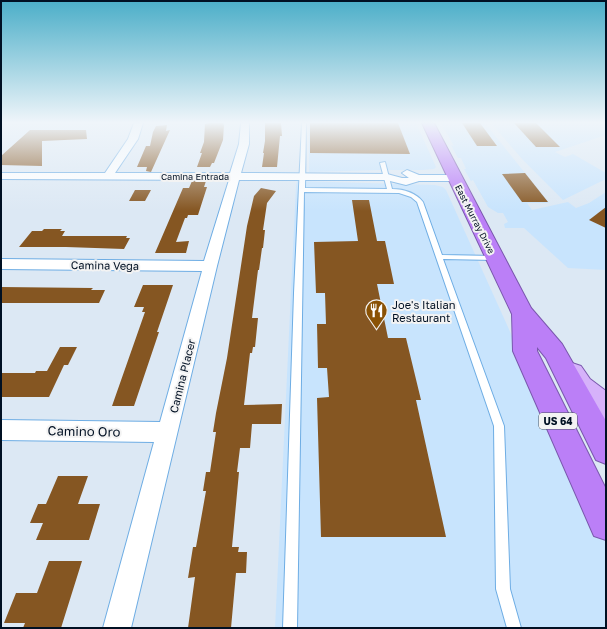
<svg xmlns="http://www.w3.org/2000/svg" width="607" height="629" font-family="'Golos Text',sans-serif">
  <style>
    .built { fill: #c8e4fd }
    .building { fill: #855622 }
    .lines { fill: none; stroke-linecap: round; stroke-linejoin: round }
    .lane-casing { stroke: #6eade4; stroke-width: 2 }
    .street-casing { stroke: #6eade4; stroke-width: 2 }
    .primary-casing { stroke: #7a58ad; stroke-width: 2 }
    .highway-casing { stroke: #7a58ad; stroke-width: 2 }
    .lane { fill: #fff; fill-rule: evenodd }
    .street { fill: #fff; fill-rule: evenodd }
    .primary { fill: #d6b2fa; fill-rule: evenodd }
    .highway { fill: #bb7ff7; fill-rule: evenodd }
    .labels { text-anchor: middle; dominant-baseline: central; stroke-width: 4; stroke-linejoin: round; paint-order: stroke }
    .far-street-label { font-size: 9px; fill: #001023; stroke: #f3f3f3 }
    .shield { fill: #f3f3f3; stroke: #495461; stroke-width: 1 }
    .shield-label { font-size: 10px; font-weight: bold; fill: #001023 }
    .street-label { font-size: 11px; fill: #001023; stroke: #f3f3f3 }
    .poi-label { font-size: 11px; fill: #001023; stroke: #f3f3f3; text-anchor: start }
    .near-street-label { font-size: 13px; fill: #001023; stroke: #f3f3f3 }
  </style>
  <rect width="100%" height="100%" fill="#dce8f4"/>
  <g class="built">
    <path d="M309 123H416L436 167 434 169 422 170H380L309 172Z"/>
    <path d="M441 123H485L549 203H527L532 210 568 202 576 208 589 203 606 192V270L568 268 524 228H505L504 224 508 222 503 213H498L488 207 473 180 471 181 464 169H466L461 158H458L451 145 454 146Z"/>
    <path d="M491 123H601L606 126V135L555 152 565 157 573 154 606 173V179L563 200 523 160Z"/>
    <path d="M297 181 435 185 443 187 446 190 606 544V628H275L296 186Z"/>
  </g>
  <g class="building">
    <path d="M209 123H223L224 125 223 140 214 163H212L210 167H197L202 153H200L204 142 205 124Z"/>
    <path d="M265 123H281L282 136H280L277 167H262L264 153H263L265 141Z"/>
    <path d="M310 123H398L410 154 310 153Z"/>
    <path d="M462 123H480L497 146H477Z"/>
    <path d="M514 123H536L560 147H536Z"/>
    <path d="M167 125 166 131 170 130 151 172 146 171 147 167H137L146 146H150L153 132 156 126Z"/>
    <path d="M30 130H86L87 139 42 141V166L1 165V156Z"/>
    <path d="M525 173 548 202H522L502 174Z"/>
    <path d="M192 181H206L204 187H207L198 215H188L187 218H185L176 242 189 241 186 253H155L183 188H189Z"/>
    <path d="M261 188 276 191 267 203 263 230H265L263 248H262L259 270H258L252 318H258L255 347H253L252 353H250L244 405 282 404 281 424H252L250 448H240L237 472H239L232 547H239L238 552H247L246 573H236L231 628H188L195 577 188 578 193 547H196L206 491H203L206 472H210L216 432H213L216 413 227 358 247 226 254 196Z"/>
    <path d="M135 190H151L145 201H129Z"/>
    <path d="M352 200H369L377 241H385L394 284H377L388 338H406L421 400H416L446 537H321L317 398 329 397 327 368H318L317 324H326L325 293H316L314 242 358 241Z"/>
    <path d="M606 207V228L589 220Z"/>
    <path d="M44 229H62L60 231H65L62 236H127L126 238H130L124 249 66 247H19L32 231H42Z"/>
    <path d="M143 285H173L157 332H159L134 406H112L145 312H142L144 307H134Z"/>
    <path d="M1 287 93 288 91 290H105L99 303H1Z"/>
    <path d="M60 347H77L68 365H64L49 397H1V373H35L36 371H47Z"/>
    <path d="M58 476H88L78 504H100L89 540H36L43 523H30L38 504H46Z"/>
    <path d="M49 561H82L61 628H23L25 623H4L16 593H37Z"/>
  </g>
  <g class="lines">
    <defs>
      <path id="lane" d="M302 123H306L305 188 387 189 380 163 385 162 392 189C404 189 416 193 423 202L442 255 495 256 498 258 495 260 443 259 504 426 510 589 521 628H507L496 589 494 426 417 202 411 197 399 193 304 192 297 628H283L294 293Z"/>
      <path id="street" d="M134 123H143L138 139 115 173H230L239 144 241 123H249V144L241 173 387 174 402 178H409L402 173 407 170 419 175H455L460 178 455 181H419L406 185 386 180H239L217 266 131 628H103L154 442 1 440V420L160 422 202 271 1 269V259L204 261 229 180 1 179V173H105L128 139Z"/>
      <path id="primary" d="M572 363 581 366 590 379 606 391V421C585 413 569 394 559 374L563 366Z"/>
      <path id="highway" d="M422 123H434L531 308 562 344 606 421V464L596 460 546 358 537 347V351L606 489V540L594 536 513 351 512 314Z"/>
    </defs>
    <use href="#lane" class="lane-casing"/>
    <use href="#street" class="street-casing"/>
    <use href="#primary" class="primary-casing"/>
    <use href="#highway" class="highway-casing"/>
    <use href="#lane" class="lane"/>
    <use href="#street" class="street"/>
    <use href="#primary" class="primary"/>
    <use href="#highway" class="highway"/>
  </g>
  <linearGradient id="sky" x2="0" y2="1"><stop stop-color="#4baec8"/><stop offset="0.58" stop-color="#eff5fa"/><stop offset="1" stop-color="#eff5fa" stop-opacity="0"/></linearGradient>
  <rect width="607" height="211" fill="url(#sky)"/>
  <defs>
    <symbol id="restaurant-pin" viewBox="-11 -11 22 30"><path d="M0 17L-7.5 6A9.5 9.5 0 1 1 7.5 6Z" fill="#8a5205" stroke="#f3f3f3"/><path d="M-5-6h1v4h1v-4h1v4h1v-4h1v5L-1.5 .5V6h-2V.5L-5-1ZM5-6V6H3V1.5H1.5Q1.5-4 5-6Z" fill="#fff"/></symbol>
  </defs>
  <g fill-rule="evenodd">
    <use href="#restaurant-pin" x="364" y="298" width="25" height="34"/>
  </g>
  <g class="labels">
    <g class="far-street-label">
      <text x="195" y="176">Camina Entrada</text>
      <text transform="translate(475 219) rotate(63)">East Murray Drive</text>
    </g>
    <rect class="shield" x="539" y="413" width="38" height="16" rx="3"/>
    <g class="shield-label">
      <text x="558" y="421">US 64</text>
    </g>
    <g class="street-label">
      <text transform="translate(105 265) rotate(1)">Camina Vega</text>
      <text transform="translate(182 376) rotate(-76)">Camina Placer</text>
    </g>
    <g class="poi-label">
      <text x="392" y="304">Joe's Italian<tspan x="392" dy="13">Restaurant</tspan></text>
    </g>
    <g class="near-street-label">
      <text transform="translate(84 431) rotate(1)">Camino Oro</text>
    </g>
  </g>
  <rect width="607" height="629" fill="none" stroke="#001023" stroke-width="4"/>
</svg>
